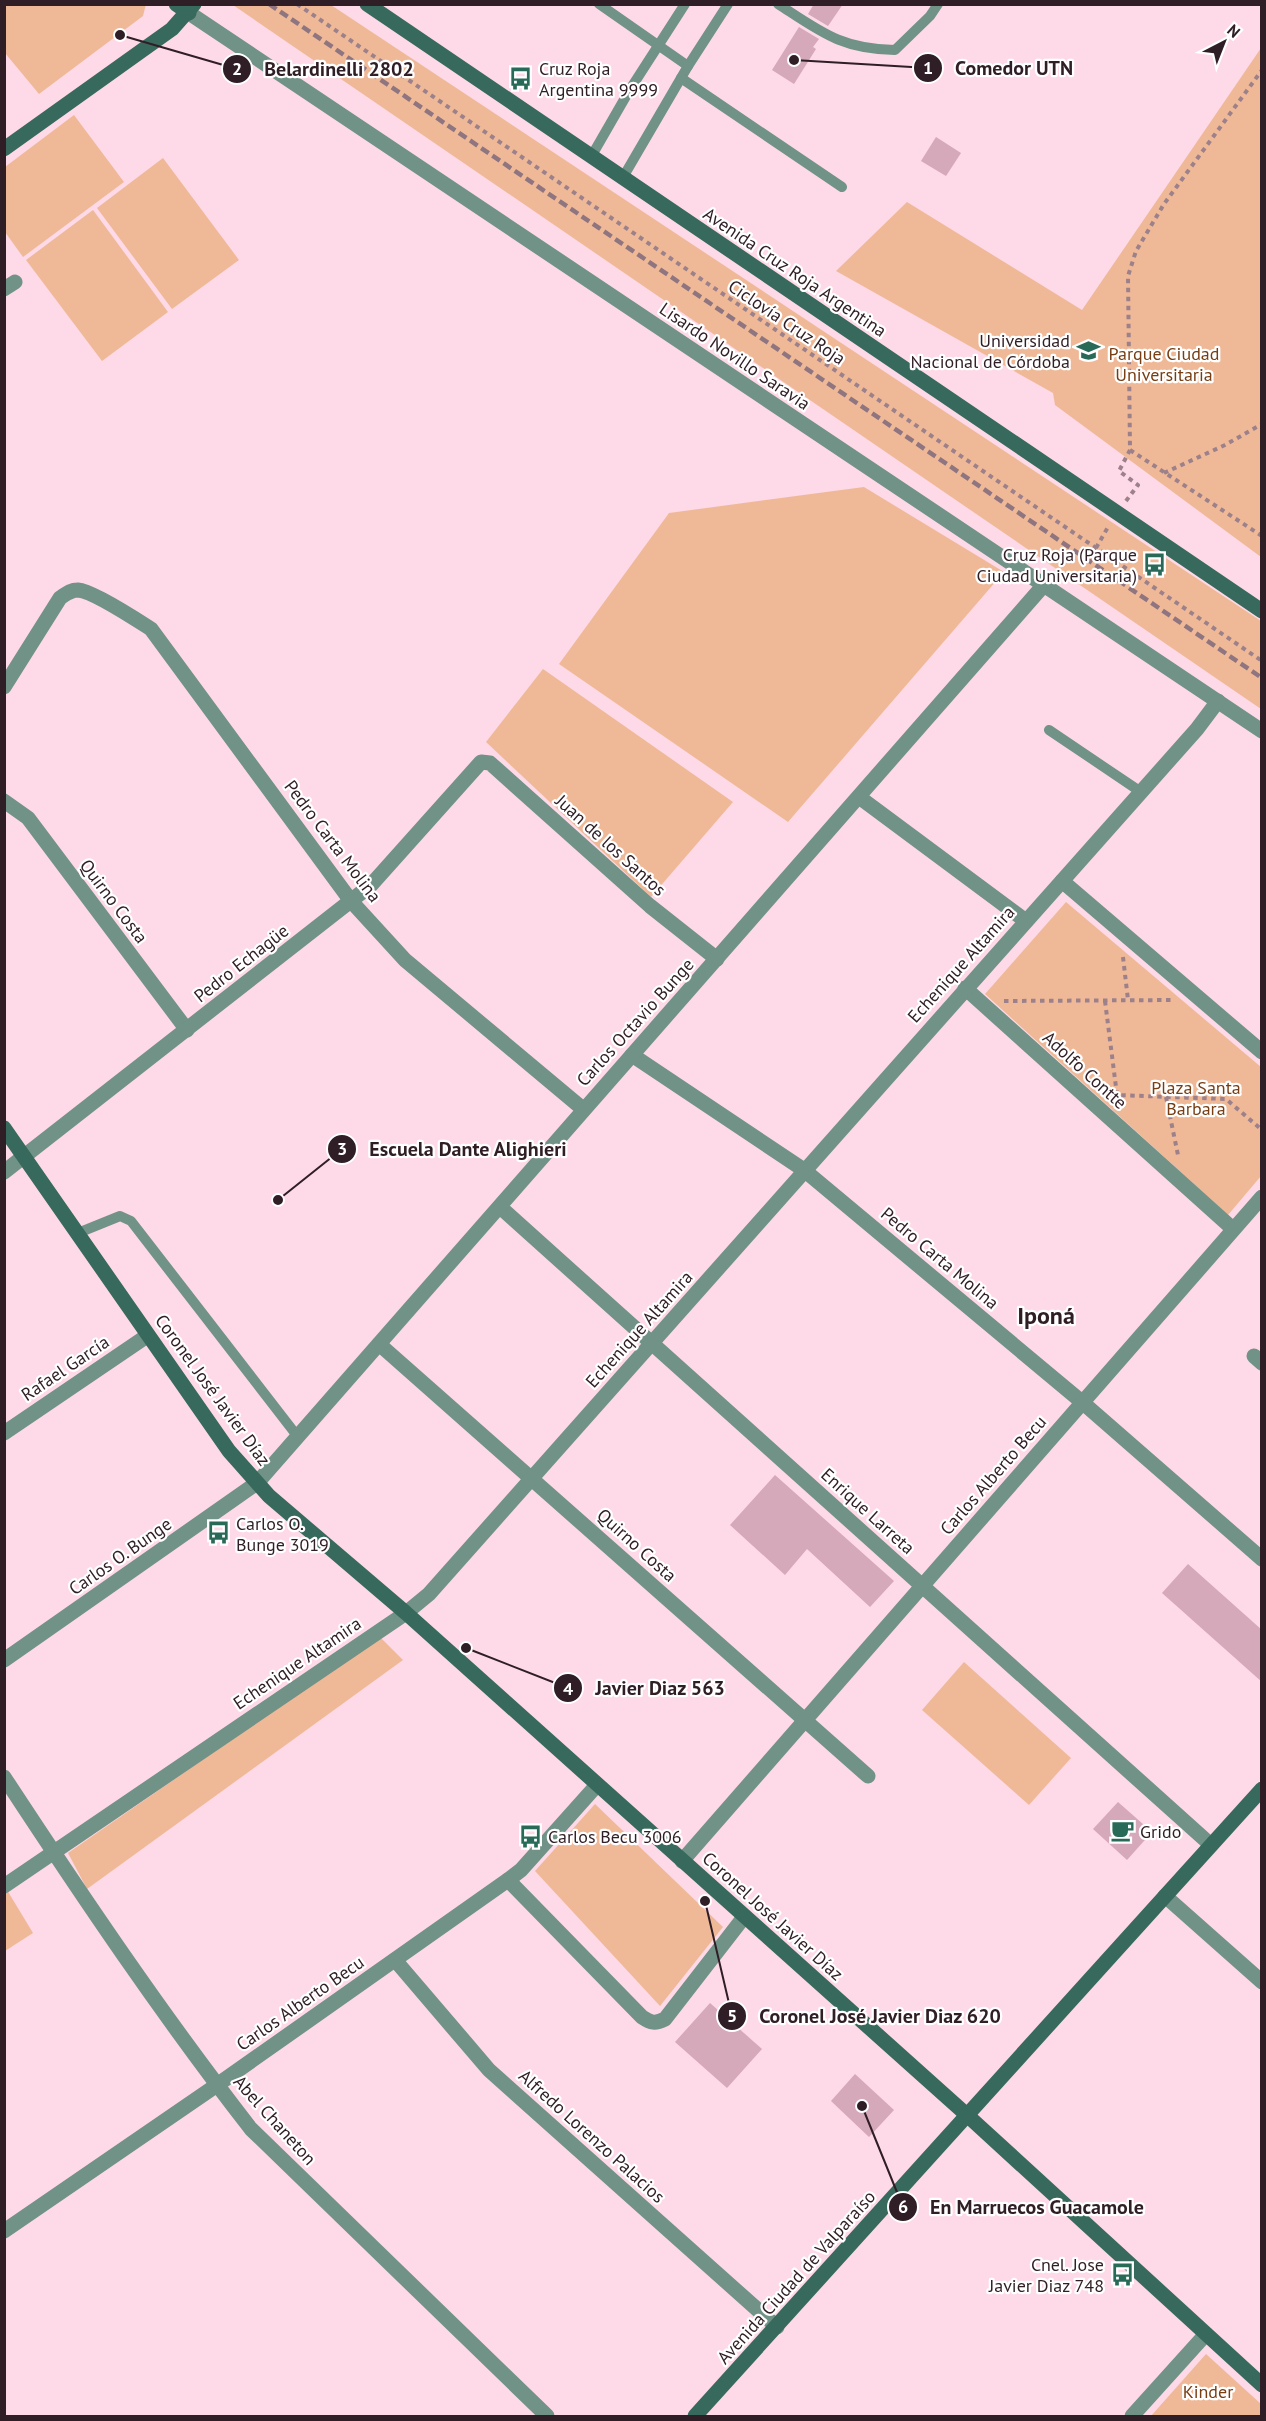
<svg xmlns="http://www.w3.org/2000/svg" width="1266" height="2421" font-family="'PT Sans',sans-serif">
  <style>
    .green { fill: #efb998 }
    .building { fill: #d5a8ba }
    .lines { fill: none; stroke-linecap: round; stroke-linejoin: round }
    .path { stroke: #9c818b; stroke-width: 4; stroke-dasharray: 4.5 4.5; stroke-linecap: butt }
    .lane { stroke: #719287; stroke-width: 10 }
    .street { stroke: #719287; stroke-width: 15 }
    .secondary { stroke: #376a5c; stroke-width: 15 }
    .rail { stroke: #8f757f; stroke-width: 4.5; stroke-dasharray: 9 4.5; stroke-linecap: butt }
    .labels { text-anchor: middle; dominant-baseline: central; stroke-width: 4.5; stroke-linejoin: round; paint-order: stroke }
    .poi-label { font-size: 18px; fill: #2f1e25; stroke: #fff; text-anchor: start }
    .street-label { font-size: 18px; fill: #2f1e25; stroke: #fff }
    .park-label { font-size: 18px; fill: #773e14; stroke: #fff }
    .district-label { font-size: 24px; font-weight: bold; fill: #2f1e25; stroke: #fff }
    .leader { fill: none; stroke: #2f1e25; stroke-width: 2 }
    .callout-dot { fill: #2f1e25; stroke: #fff; stroke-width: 2 }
    .mark-label { font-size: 18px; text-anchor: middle; font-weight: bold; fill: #fff }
    .callout-label { font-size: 20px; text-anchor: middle; font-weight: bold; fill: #2f1e25; stroke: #fff; stroke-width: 4.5; stroke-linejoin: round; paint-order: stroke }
  </style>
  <rect width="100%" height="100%" fill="#fed9e7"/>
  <g class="green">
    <path d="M146 4 143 16 39 94 5 53V5Z"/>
    <path d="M233 5H331L1261 621V709Z"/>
    <path d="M1261 48 1262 557H1261L1055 405 1053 393 836 271 907 202 1082 310Z"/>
    <path d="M74 115 124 182 23 257 5 232V167Z"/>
    <path d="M163 158 239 260 172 309 97 208Z"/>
    <path d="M93 210 168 312 102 361 26 260Z"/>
    <path d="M864 487 1004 572 788 822 559 664 669 513Z"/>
    <path d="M543 669 733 802 651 897 486 742Z"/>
    <path d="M1066 902 1261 1067V1176L1228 1215 985 994Z"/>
    <path d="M380 1637 403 1660 87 1889 68 1853Z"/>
    <path d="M964 1662 1071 1758 1029 1805 922 1710Z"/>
    <path d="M595 1804 723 1927 660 2006 535 1871Z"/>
    <path d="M7 1890 33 1933 5 1951 4 1891Z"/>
    <path d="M1206 2354 1261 2404V2416H1151Z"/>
  </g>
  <g class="building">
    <path d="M814 4H843L828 26 808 14Z"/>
    <path d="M799 27 819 39 813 47 816 49 794 84 772 70Z"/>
    <path d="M936 137 961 153 946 176 921 161Z"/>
    <path d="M775 1475 894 1581 870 1607 807 1549 785 1575 730 1525Z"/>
    <path d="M1188 1564 1262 1630V1682L1162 1593Z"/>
    <path d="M1118 1802 1152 1832 1127 1860 1093 1829Z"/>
    <path d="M710 2003 762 2049 727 2088 675 2042Z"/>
    <path d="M855 2074 894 2110 869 2137 831 2101Z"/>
  </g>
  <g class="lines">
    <g class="path">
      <path d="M297 4 1262 661"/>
      <path d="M1130 450 1262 536"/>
      <path d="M1164 473 1225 445 1262 424"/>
      <path d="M1126 501 1138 485 1119 471 1130 450 1128 276 1136 251 1164 204 1262 70"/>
      <path d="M1096 548 1108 527"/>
      <path d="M1123 957 1128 1000"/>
      <path d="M1004 1001 1174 1000"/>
      <path d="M1105 1001 1117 1095 1226 1099 1262 1130"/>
      <path d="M1166 1097 1178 1155"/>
    </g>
    <g class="lane">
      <path d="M599 4 688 66 622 179"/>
      <path d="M778 4C821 32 841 49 895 50L930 16 938 4"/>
      <path d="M688 66 728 4"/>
      <path d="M681 78 842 187"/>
      <path d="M591 157 629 91 685 4"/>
      <path d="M1049 730 1141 792"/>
      <path d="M78 1233 120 1216 131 1221 298 1437"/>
    </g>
    <g class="street">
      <path d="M189 13 1262 731"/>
      <path d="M4 289 15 282"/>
      <path d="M4 687 60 598C66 594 70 590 78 590 93 591 137 620 151 629L351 901 405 960 583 1109"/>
      <path d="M859 797 1026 921"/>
      <path d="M4 801 28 818 187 1030"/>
      <path d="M1062 881 1262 1052"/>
      <path d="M965 988 1233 1229"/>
      <path d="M632 1055 804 1170 1082 1402 1262 1559"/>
      <path d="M4 1172 371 885 481 762 490 763 650 906 717 959"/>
      <path d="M500 1207 1211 1845"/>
      <path d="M379 1344 868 1776"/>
      <path d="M1254 1356 1262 1363"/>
      <path d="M4 1433 147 1336"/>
      <path d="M4 1660 257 1483 1043 586"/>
      <path d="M4 1777C82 1896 163 2016 251 2129L547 2416"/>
      <path d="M682 1861 1262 1197"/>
      <path d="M508 1880 642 2017C651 2023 655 2024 665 2019L744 1917"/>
      <path d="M4 1886 406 1613 429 1594 1197 729 1218 701"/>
      <path d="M1165 1896 1262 1982"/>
      <path d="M395 1960 489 2070 777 2327"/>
      <path d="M4 2231 217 2085 508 1880 521 1870 597 1785"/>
      <path d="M1132 2416 1206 2334"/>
    </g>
    <g class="secondary">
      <path d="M176 4 189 13"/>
      <path d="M367 4 1262 611"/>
      <path d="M4 149 172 29 194 4"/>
      <path d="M4 1128 229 1451 269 1496 406 1613 968 2116 1262 2385"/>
      <path d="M695 2416 1262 1789"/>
    </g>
    <path class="rail" d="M269 4 1262 678"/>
  </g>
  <defs>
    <symbol id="bus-bare" viewBox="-9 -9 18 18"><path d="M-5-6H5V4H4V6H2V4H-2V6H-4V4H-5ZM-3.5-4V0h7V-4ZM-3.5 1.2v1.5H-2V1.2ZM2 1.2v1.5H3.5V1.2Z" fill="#286958" stroke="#fff" stroke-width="2.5" paint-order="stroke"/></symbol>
    <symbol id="university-bare" viewBox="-9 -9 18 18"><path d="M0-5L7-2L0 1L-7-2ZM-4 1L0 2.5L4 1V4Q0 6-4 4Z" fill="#286958" stroke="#fff" stroke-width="2.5" paint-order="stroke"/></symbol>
    <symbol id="cafe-bare" viewBox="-9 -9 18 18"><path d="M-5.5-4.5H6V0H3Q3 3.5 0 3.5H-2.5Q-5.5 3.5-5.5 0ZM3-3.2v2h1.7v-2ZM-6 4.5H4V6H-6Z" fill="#286958" stroke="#fff" stroke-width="2.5" paint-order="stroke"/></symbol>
  </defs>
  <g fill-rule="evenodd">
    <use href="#bus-bare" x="504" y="62" width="33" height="33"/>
    <use href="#university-bare" x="1072" y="334" width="33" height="33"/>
    <use href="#bus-bare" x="1138" y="548" width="33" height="33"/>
    <use href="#bus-bare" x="202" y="1516" width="33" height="33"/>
    <use href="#cafe-bare" x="1106" y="1814" width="33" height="33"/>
    <use href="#bus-bare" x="514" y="1820" width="33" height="33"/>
    <use href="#bus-bare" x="1106" y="2258" width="33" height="33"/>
  </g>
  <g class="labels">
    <g class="poi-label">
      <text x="539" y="68">Cruz Roja<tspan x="539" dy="21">Argentina 9999</tspan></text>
      <text x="1070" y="340" text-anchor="end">Universidad<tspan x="1070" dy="21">Nacional de Córdoba</tspan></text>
      <text x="1137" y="554" text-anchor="end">Cruz Roja (Parque<tspan x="1137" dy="21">Ciudad Universitaria)</tspan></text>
      <text x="236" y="1523">Carlos O.<tspan x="236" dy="21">Bunge 3019</tspan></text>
      <text x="1140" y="1831">Grido</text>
      <text x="548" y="1836">Carlos Becu 3006</text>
      <text x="1104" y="2264" text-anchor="end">Cnel. Jose<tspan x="1104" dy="21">Javier Diaz 748</tspan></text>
    </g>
    <g class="street-label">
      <text transform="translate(795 272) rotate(34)">Avenida Cruz Roja Argentina</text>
      <text transform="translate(787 322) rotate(34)">Ciclovía Cruz Roja</text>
      <text transform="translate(735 356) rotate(34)">Lisardo Novillo Saravia</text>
      <text transform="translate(333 841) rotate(53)">Pedro Carta Molina</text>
      <text transform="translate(611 845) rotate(42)">Juan de los Santos</text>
      <text transform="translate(114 901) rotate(53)">Quirno Costa</text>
      <text transform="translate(241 963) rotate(-38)">Pedro Echagüe</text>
      <text transform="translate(961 964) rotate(-48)">Echenique Altamira</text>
      <text transform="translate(635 1022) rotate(-48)">Carlos Octavio Bunge</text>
      <text transform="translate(1085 1070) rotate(42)">Adolfo Contte</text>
      <text transform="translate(940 1258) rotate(40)">Pedro Carta Molina</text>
      <text transform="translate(639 1329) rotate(-48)">Echenique Altamira</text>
      <text transform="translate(65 1368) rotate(-34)">Rafael García</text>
      <text transform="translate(213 1390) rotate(54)">Coronel José Javier Díaz</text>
      <text transform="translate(993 1475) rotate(-49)">Carlos Alberto Becu</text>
      <text transform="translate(868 1511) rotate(42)">Enrique Larreta</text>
      <text transform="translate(637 1545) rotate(42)">Quirno Costa</text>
      <text transform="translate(120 1556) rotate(-35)">Carlos O. Bunge</text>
      <text transform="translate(297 1663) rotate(-34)">Echenique Altamira</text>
      <text transform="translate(773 1916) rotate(42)">Coronel José Javier Díaz</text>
      <text transform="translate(300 2003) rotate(-35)">Carlos Alberto Becu</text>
      <text transform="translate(275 2120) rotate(48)">Abel Chaneton</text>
      <text transform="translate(592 2136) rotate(42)">Alfredo Lorenzo Palacios</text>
      <text transform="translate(796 2277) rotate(-48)">Avenida Ciudad de Valparaíso</text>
    </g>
    <g class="park-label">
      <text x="1164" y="353">Parque Ciudad<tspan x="1164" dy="21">Universitaria</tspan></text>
      <text x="1196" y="1087">Plaza Santa<tspan x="1196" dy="21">Barbara</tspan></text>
      <text x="1208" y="2391">Kinder</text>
    </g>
    <g class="district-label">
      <text x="1046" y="1315">Iponá</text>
    </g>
  </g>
  <path class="leader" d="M794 60L928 68M120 35L237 69M278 1200L342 1149M466 1648L568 1688M705 1901L732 2016M862 2106L903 2207"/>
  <g class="callout-dot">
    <circle cx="794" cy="60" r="6"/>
    <circle cx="120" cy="35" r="6"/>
    <circle cx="278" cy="1200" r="6"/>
    <circle cx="466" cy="1648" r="6"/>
    <circle cx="705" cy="1901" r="6"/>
    <circle cx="862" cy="2106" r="6"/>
    <circle cx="928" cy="68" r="15"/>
    <circle cx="237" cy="69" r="15"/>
    <circle cx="342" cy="1149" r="15"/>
    <circle cx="568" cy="1688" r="15"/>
    <circle cx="732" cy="2016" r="15"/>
    <circle cx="903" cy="2207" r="15"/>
  </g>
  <g class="mark-label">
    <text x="928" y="74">1</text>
    <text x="237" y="75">2</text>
    <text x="342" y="1155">3</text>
    <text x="568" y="1695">4</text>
    <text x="732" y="2022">5</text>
    <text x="903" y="2213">6</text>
  </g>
  <g class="callout-label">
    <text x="1014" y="75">Comedor UTN</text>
    <text x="339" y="76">Belardinelli 2802</text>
    <text x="468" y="1156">Escuela Dante Alighieri</text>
    <text x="660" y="1695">Javier Diaz 563</text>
    <text x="880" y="2023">Coronel José Javier Diaz 620</text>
    <text x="1037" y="2214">En Marruecos Guacamole</text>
  </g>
  <rect width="1266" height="2421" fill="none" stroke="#2f1e25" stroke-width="12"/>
  <g transform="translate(1224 42) rotate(42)" stroke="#ffffff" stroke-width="4.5" paint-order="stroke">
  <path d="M0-4.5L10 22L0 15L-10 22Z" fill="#2f1e25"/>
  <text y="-9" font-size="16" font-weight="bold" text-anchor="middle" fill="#2f1e25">N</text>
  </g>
</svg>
